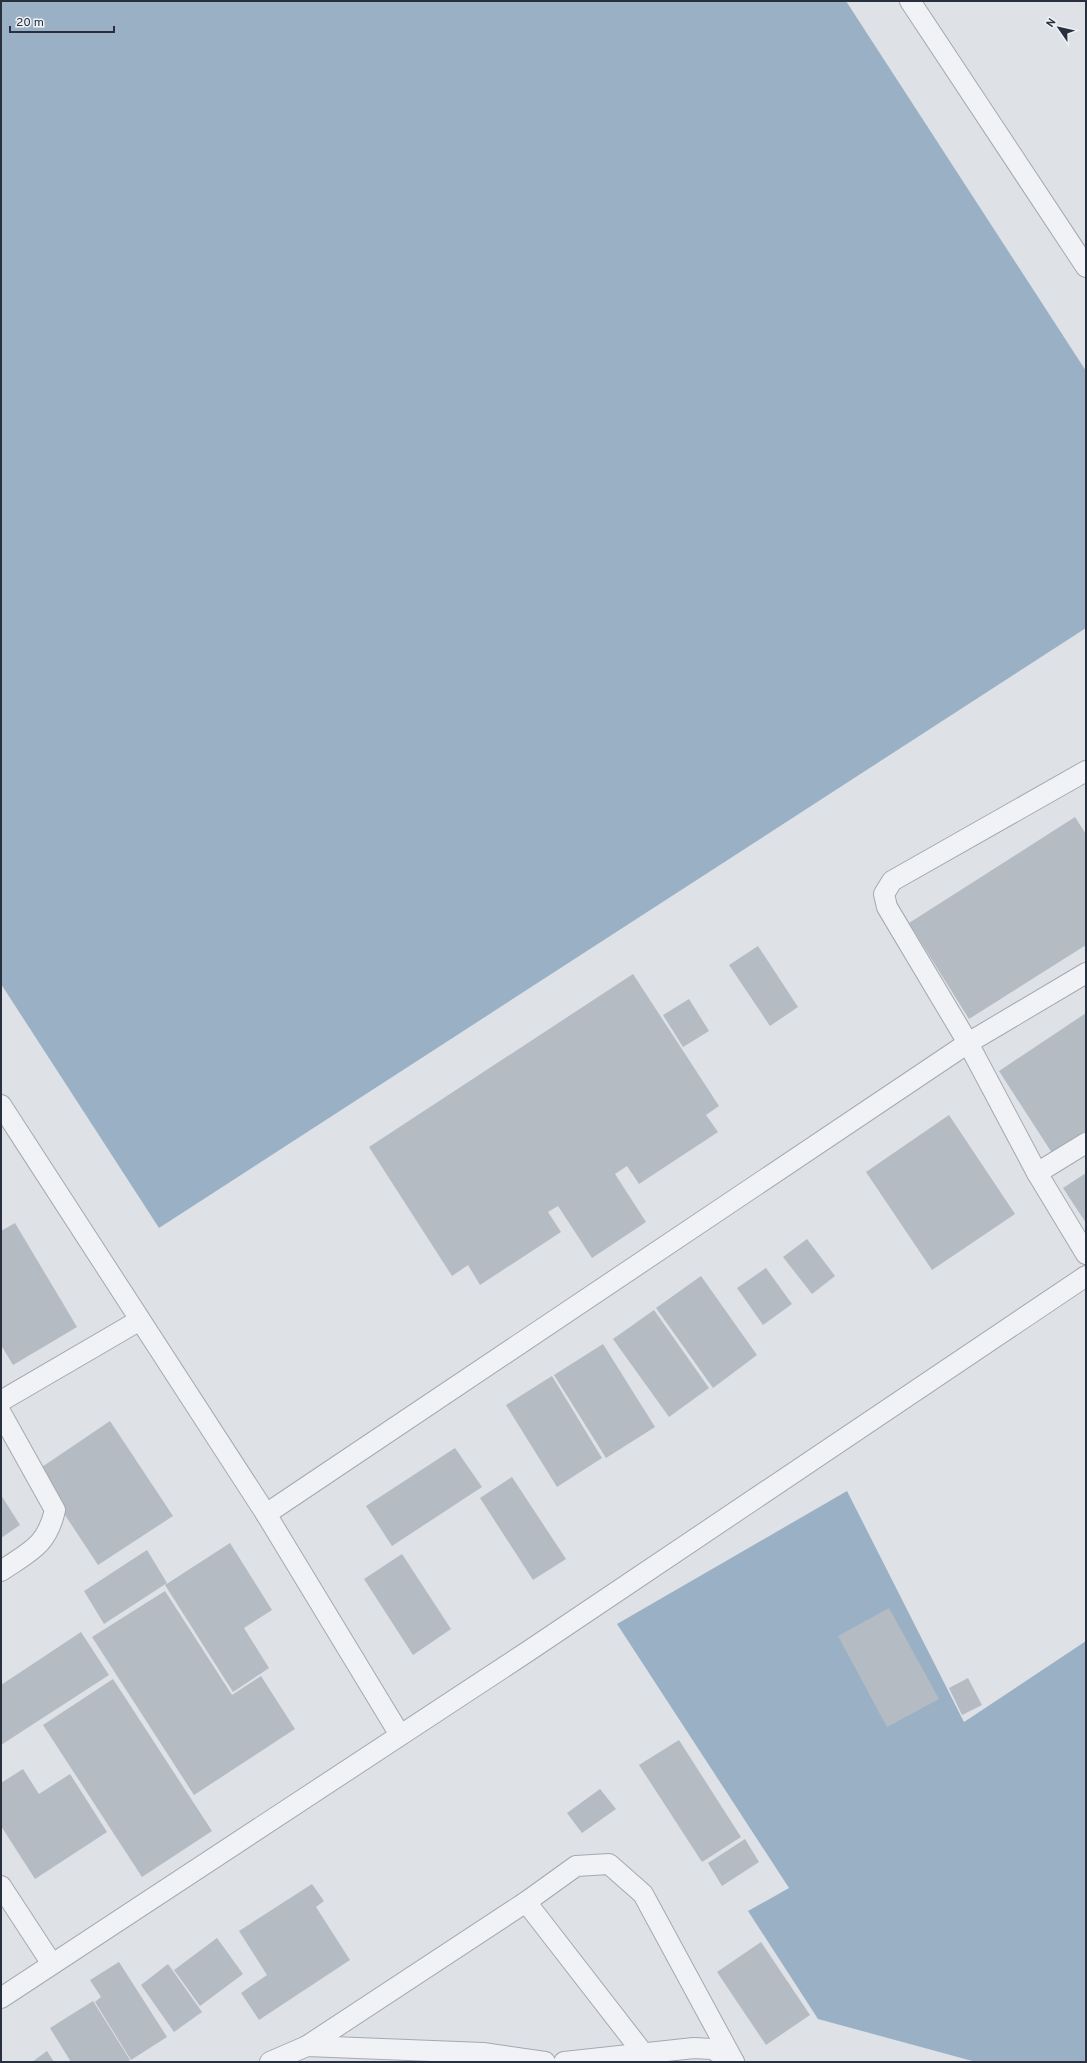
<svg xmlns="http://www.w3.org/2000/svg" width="1087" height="2063" font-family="Overpass,sans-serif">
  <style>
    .water { fill: #9ab1c5 }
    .building { fill: #b5bbc3 }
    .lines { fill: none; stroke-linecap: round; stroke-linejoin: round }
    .lane-casing { stroke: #a4a9b1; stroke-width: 22 }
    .lane { stroke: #f0f2f5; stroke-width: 20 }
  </style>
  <rect width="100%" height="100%" fill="#dee2e7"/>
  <g class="water">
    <path d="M1 1H846L1086 371V628L159 1228 1 984Z"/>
    <path d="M847 1491 964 1722 1086 1641V2062H976L818 2019 748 1911 789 1888 617 1624Z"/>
  </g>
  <g class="building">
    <path d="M1075 817 1086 834V945L969 1019 909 923Z"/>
    <path d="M758 946 798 1007 770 1026 729 965Z"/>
    <path d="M633 974 719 1106 706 1115 718 1132 639 1184 627 1166 615 1174 646 1222 592 1258 558 1206 548 1212 561 1232 480 1285 468 1265 452 1276 369 1147Z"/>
    <path d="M689 999 709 1031 683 1047 663 1015Z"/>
    <path d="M1086 1013V1131L1052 1153 999 1071Z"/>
    <path d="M949 1115 1015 1214 932 1270 866 1172Z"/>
    <path d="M1086 1173V1223L1063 1188Z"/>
    <path d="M15 1223 77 1327 13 1365 1 1345V1231Z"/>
    <path d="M807 1239 835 1276 812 1294 783 1257Z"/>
    <path d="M766 1268 792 1304 763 1325 737 1288Z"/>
    <path d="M701 1276 757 1355 713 1388 656 1308Z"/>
    <path d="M654 1310 709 1388 669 1417 613 1339Z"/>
    <path d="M603 1344 655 1427 606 1458 554 1375Z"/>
    <path d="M552 1376 602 1458 557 1487 506 1405Z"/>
    <path d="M110 1421 173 1516 98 1565 36 1471Z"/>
    <path d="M455 1448 482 1487 392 1546 366 1506Z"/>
    <path d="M512 1477 566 1559 533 1580 480 1498Z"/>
    <path d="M1 1495 20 1525 1 1538Z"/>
    <path d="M230 1543 272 1610 244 1628 269 1668 233 1692 165 1585Z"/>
    <path d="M147 1550 167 1583 104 1624 84 1591Z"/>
    <path d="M402 1554 451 1629 413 1655 364 1579Z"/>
    <path d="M165 1591 232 1695 261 1676 295 1729 194 1795 92 1637Z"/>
    <path d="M889 1608 939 1699 887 1727 838 1636Z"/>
    <path d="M81 1632 109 1675 1 1745V1685Z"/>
    <path d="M968 1678 982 1705 962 1715 949 1688Z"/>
    <path d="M113 1679 212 1831 142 1877 43 1725Z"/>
    <path d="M679 1740 741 1837 702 1862 639 1765Z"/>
    <path d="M23 1769 39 1794 70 1774 107 1832 35 1879 1 1826V1783Z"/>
    <path d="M600 1789 616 1809 582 1833 567 1813Z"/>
    <path d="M745 1839 759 1862 722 1886 708 1863Z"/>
    <path d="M312 1884 324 1901 316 1907 350 1960 259 2020 241 1993 267 1975 239 1931Z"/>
    <path d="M217 1938 243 1974 200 2006 174 1970Z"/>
    <path d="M761 1942 810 2015 766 2045 717 1972Z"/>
    <path d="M119 1962 167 2037 131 2060 95 2002 101 1997 90 1980Z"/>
    <path d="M168 1964 202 2012 174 2032 141 1985Z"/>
    <path d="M93 2001 130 2060 127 2062H71L50 2028Z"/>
    <path d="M47 2051 54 2062H32Z"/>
  </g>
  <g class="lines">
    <defs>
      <g id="lane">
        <path d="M910 1 1086 267"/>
        <path d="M1086 771 892 881 884 894 887 907 968 1043 1037 1173 1086 1254"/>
        <path d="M1 1105 266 1514 400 1735"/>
        <path d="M1037 1173 1086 1143"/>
        <path d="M1 1401 140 1320"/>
        <path d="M1 1413 55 1510C47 1546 29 1552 1 1571"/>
        <path d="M266 1514 968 1043 1086 973"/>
        <path d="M1 1886 52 1964"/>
        <path d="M526 1902 650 2062"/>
        <path d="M1 1998 530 1650 1086 1276"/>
        <path d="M307 2046 526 1902 576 1866 609 1864 643 1894 734 2062"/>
        <path d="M270 2062 307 2046 483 2053 545 2062"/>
        <path d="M564 2062 694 2048 712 2049 734 2062"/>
      </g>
    </defs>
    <use href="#lane" class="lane-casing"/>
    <use href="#lane" class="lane"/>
  </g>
  <rect width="1087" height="2063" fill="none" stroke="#28303d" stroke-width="4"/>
  <g transform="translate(1059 28) rotate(304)" stroke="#edf0f4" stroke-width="3" paint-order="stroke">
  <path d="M0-3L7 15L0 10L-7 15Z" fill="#28303d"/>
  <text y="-6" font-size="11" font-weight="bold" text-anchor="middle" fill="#28303d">N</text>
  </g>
  <path d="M10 26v6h104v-6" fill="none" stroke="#28303d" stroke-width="2"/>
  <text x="16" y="26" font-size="12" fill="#28303d" stroke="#edf0f4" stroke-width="3" paint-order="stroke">20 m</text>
</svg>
